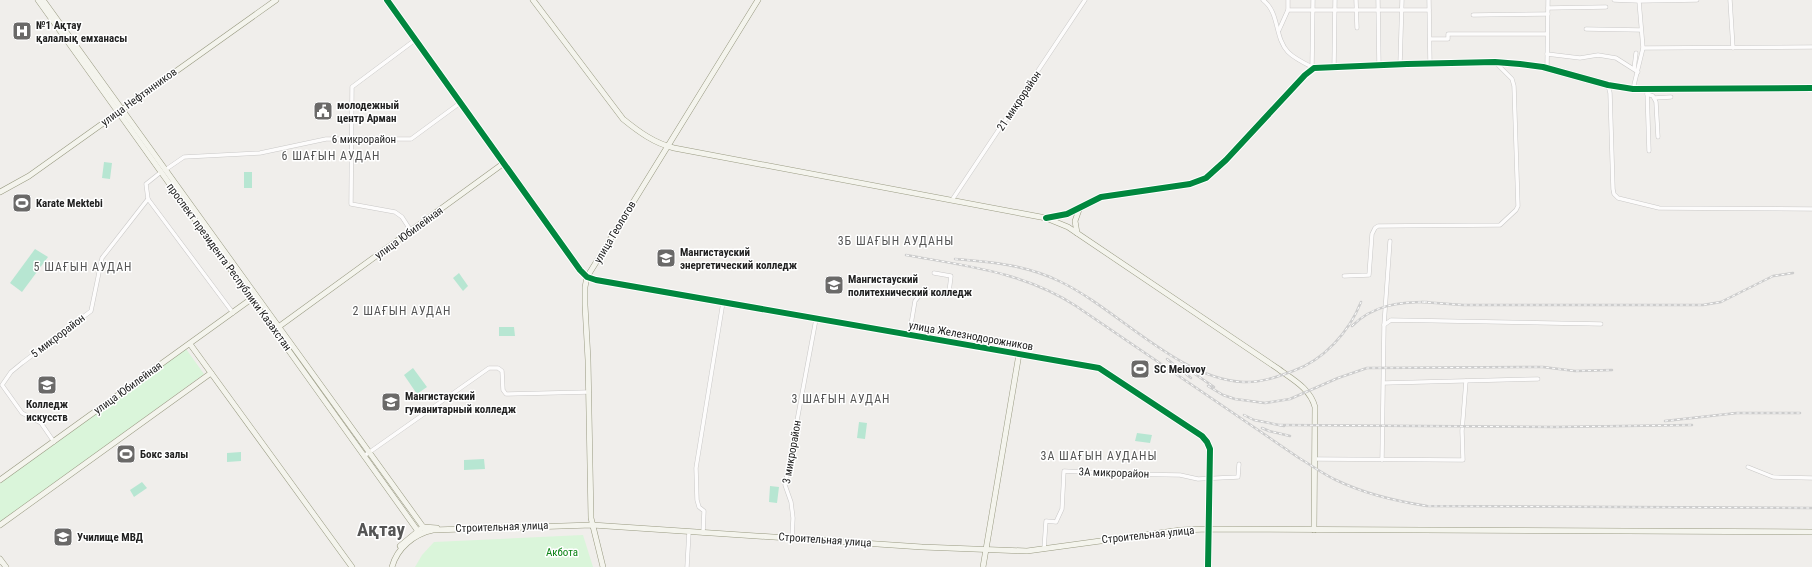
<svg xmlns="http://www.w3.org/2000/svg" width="1812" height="567" font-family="'Roboto Condensed',sans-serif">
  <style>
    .park { fill: #daf5da }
    .pitch { fill: #b7e6d2 }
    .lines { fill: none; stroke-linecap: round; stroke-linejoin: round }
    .street-casing { stroke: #c9c8c7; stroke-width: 4.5 }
    .secondary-casing { stroke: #999a82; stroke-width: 6 }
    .street { stroke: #fdfcfc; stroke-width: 3.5 }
    .secondary { stroke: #f4f4ed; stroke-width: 5 }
    .rail-casing { stroke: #ccc; stroke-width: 2.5 }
    .rail { stroke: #fff; stroke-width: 1; stroke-dasharray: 3; stroke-linecap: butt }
    .cycleway-casing { stroke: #fff; stroke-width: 8 }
    .cycleway { stroke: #00873e; stroke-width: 6 }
    .labels { text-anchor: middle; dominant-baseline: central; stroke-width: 3; stroke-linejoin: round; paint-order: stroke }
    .poi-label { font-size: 11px; font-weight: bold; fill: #222; stroke: #fff; text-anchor: start }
    .street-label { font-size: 11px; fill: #222; stroke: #fff }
    .park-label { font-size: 11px; fill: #0c8416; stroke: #fff }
    .neighbourhood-label { font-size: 12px; letter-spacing: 1px; fill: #555; stroke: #fff }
    .town-label { font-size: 19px; font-weight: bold; fill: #555; stroke: #fff }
  </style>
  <rect width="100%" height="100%" fill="#f0eeeb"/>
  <g class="park">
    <path d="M186 349 204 374 0 523V482Z"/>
    <path d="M583 535 593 567H415L422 555 434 542Z"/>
  </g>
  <g class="pitch">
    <path d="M104 162 112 163 110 179 102 178Z"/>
    <rect x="244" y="172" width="8" height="16"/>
    <path d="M35 249 48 257 22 292 10 283Z"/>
    <path d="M459 273 468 286 463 291 453 278Z"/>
    <path d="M499 327H514L515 336H499Z"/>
    <path d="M413 368 427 387 417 394 404 375Z"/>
    <path d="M859 422 867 423 865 439 857 438Z"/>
    <path d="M1137 433 1152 435 1150 443 1135 441Z"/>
    <path d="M241 452V461L227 462V453Z"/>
    <path d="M484 459 485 469 464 470V460Z"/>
    <path d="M142 482 147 488 134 497 130 490Z"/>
    <path d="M770 486 779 487 777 503 769 502Z"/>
  </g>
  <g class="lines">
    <defs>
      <g id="street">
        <path d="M1263 0C1280 13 1274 37 1288 52 1295 59 1306 64 1314 68"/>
        <path d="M1356 0 1357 28"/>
        <path d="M1378 0 1379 66"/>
        <path d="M1429 0 1430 64"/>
        <path d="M1614 0 1639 1"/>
        <path d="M1730 0 1733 48"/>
        <path d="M1548 8 1606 7"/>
        <path d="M1288 10H1429"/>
        <path d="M1473 15 1548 14"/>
        <path d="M1586 29 1641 30"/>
        <path d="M1279 30 1288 10V0"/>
        <path d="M1430 39H1448V34H1547"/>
        <path d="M1643 48 1812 47"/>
        <path d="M1547 54 1580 58 1598 55 1616 58 1638 72"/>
        <path d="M1400 64 1402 0"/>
        <path d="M1312 67 1313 0"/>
        <path d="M1334 68 1335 0"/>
        <path d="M1547 68 1548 0"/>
        <path d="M1634 69 1636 53"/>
        <path d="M1608 85 1610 93 1613 189 1614 194 1618 198 1659 208 1812 209"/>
        <path d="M1633 89 1643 48 1639 1 1697 0"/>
        <path d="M1647 89 1649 151"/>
        <path d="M1647 94 1653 96 1656 102 1658 137"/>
        <path d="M1654 98 1671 97"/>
        <path d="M165 170 184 157 260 153 326 139H411L460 103"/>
        <path d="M161 172 146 184 148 199 233 313"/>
        <path d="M952 200 1085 0"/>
        <path d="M411 231 402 217 395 212 351 204 352 87 415 40"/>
        <path d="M1344 276 1369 275 1372 234 1375 228 1378 226 1500 225 1516 210 1518 206 1514 86 1512 79 1495 62"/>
        <path d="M1384 325 1390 241"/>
        <path d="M909 336 915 301 923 291 946 293 949 292 951 276 934 273"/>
        <path d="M1384 383 1538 379"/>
        <path d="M54 442 41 423 22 413 2 385 11 372 22 363 91 311 102 258 148 199"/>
        <path d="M364 456 489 368H498L502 371 503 390 506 394 589 392"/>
        <path d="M1315 459 1463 460 1462 431 1466 381"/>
        <path d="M1382 460 1384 325 1391 320 1601 324"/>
        <path d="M1748 467 1773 477 1812 478"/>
        <path d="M703 533 704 511 699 507 697 500 696 468 723 302"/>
        <path d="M792 538 793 518 791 502 785 485 816 319"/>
        <path d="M1044 549 1046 521 1056 522 1062 509 1064 471 1120 474 1180 475 1198 479 1238 477 1239 464"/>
        <path d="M687 567 689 532"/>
      </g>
      <g id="secondary">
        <path d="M38 0 420 534"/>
        <path d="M43 0 426 531"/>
        <path d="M387 0 580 270 587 277 596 280 1099 368 1202 436 1207 442 1210 449 1208 567"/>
        <path d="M533 0 623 119C639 132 654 143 674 148L1046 218 1068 227 1277 368C1292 379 1310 388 1315 407L1314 530"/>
        <path d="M0 192 29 176 276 0"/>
        <path d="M1049 218 1067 214 1101 197 1190 184 1206 178 1226 160 1305 75 1314 68 1407 64 1495 62 1520 64 1543 67 1608 85 1633 89 1812 88"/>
        <path d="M1077 233 1075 221 1080 207"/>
        <path d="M277 328 504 163"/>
        <path d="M190 344 352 567"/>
        <path d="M0 480 254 297"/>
        <path d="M0 525 211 373"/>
        <path d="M400 546 423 527 437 528"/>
        <path d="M0 559 6 567"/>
        <path d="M392 567C397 548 414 534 433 530L592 525 922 547 1027 551 1181 530 1208 529 1812 532"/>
        <path d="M603 567 591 518 588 360 585 305V287L587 277 758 0"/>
        <path d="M983 567 1019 354"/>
      </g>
    </defs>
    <use href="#street" class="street-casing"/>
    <use href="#secondary" class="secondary-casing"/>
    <use href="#street" class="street"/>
    <use href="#secondary" class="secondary"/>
    <defs>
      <g id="rail">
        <path d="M906 255C966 266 1024 272 1076 306L1299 458C1311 465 1323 474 1336 480 1365 494 1395 501 1427 506L1812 508"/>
        <path d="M955 259C992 262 1027 265 1061 282 1117 309 1179 379 1243 382 1260 383 1277 377 1293 371 1324 360 1349 332 1361 302"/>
        <path d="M1422 302 1463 305H1703L1721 302 1773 276 1793 273"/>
        <path d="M1352 326C1373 305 1399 302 1427 302"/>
        <path d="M1167 359 1191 378"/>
        <path d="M1189 370 1214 387"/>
        <path d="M1208 386 1223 395 1235 399 1265 403 1290 399 1338 378 1367 368 1543 367 1575 371 1612 370"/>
        <path d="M1244 415 1254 420 1284 426"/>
        <path d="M1665 421 1737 413H1800"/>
        <path d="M1280 425 1555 427 1692 425"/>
        <path d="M1262 428 1269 431 1290 436"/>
      </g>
    </defs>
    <use href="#rail" class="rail-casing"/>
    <use href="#rail" class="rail"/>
    <defs>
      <g id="cycleway">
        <path d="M387 0 580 270 587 277 596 280 1099 368 1202 436 1207 442 1210 449 1208 567"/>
        <path d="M1046 218 1067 214 1101 197 1190 184 1206 178 1226 160 1305 75 1314 68 1407 64 1495 62 1520 64 1543 67 1608 85 1633 89 1812 88"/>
      </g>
    </defs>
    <use href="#cycleway" class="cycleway-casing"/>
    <use href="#cycleway" class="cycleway"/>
  </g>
  <defs>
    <symbol id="hospital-square" viewBox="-11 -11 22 22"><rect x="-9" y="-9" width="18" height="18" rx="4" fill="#6a6968" stroke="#fff"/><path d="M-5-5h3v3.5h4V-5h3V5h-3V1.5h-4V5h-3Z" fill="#fff"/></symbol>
    <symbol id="civic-square" viewBox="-11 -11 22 22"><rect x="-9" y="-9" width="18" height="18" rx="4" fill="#6a6968" stroke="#fff"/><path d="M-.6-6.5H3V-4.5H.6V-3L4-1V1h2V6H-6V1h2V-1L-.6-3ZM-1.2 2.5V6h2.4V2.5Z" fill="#fff"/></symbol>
    <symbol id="stadium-square" viewBox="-11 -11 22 22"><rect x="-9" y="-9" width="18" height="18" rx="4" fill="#6a6968" stroke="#fff"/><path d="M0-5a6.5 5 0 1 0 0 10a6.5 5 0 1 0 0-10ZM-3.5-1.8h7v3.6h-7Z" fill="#fff"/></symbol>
    <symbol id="university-square" viewBox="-11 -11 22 22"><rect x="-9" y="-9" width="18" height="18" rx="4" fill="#6a6968" stroke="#fff"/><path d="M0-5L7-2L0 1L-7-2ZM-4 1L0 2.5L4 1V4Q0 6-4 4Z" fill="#fff"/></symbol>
  </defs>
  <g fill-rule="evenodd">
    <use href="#hospital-square" x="11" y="20" width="22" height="22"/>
    <use href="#civic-square" x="312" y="100" width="22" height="22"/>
    <use href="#stadium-square" x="11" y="192" width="22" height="22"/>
    <use href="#university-square" x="655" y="247" width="22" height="22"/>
    <use href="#university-square" x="823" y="274" width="22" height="22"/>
    <use href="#stadium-square" x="1129" y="358" width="22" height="22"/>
    <use href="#university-square" x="36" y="374" width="22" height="22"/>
    <use href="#university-square" x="380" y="391" width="22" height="22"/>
    <use href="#stadium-square" x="115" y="443" width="22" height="22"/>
    <use href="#university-square" x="52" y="526" width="22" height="22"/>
  </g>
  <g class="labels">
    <g class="poi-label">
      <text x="36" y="25">№1 Ақтау<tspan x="36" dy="13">қалалық емханасы</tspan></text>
      <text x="337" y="105">молодежный<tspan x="337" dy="13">центр Арман</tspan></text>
      <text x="36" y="203">Karate Mektebi</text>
      <text x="680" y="252">Мангистауский<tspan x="680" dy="13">энергетический колледж</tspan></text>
      <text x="848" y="279">Мангистауский<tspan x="848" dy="13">политехнический колледж</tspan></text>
      <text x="1154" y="369">SC Melovoy</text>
      <text x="405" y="396">Мангистауский<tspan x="405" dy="13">гуманитарный колледж</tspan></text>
      <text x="47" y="404" text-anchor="middle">Колледж<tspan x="47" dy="13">искусств</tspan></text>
      <text x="140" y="454">Бокс залы</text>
      <text x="77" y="537">Училище МВД</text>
    </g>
    <g class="street-label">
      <text transform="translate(139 97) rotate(-36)">улица Нефтянников</text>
      <text transform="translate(1019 101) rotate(-56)">21 микрорайон</text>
      <text x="364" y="139">6 микрорайон</text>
      <text transform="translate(615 232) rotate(-59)">улица Геологов</text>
      <text transform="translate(409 233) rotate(-36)">улица Юбилейная</text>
      <text transform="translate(229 267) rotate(54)">проспект президента Республики Казахстан</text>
      <text transform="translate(58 336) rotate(-37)">5 микрорайон</text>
      <text transform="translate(971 336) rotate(10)">улица Железнодорожников</text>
      <text transform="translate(128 388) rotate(-36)">улица Юбилейная</text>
      <text transform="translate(792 452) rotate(-80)">3 микрорайон</text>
      <text transform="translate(1114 473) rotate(2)">3А микрорайон</text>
      <text transform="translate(502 527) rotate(-2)">Строительная улица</text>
      <text transform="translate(1148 535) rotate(-6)">Строительная улица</text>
      <text transform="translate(825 540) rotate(4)">Строительная улица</text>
    </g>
    <g class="park-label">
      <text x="562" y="552">Акбота</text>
    </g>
    <g class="neighbourhood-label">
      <text x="331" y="156">6 ШАҒЫН АУДАН</text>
      <text x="896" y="241">3Б ШАҒЫН АУДАНЫ</text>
      <text x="83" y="267">5 ШАҒЫН АУДАН</text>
      <text x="402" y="311">2 ШАҒЫН АУДАН</text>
      <text x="841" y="399">3 ШАҒЫН АУДАН</text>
      <text x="1099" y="456">3А ШАҒЫН АУДАНЫ</text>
    </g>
    <g class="town-label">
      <text x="381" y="529">Ақтау</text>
    </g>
  </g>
</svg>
